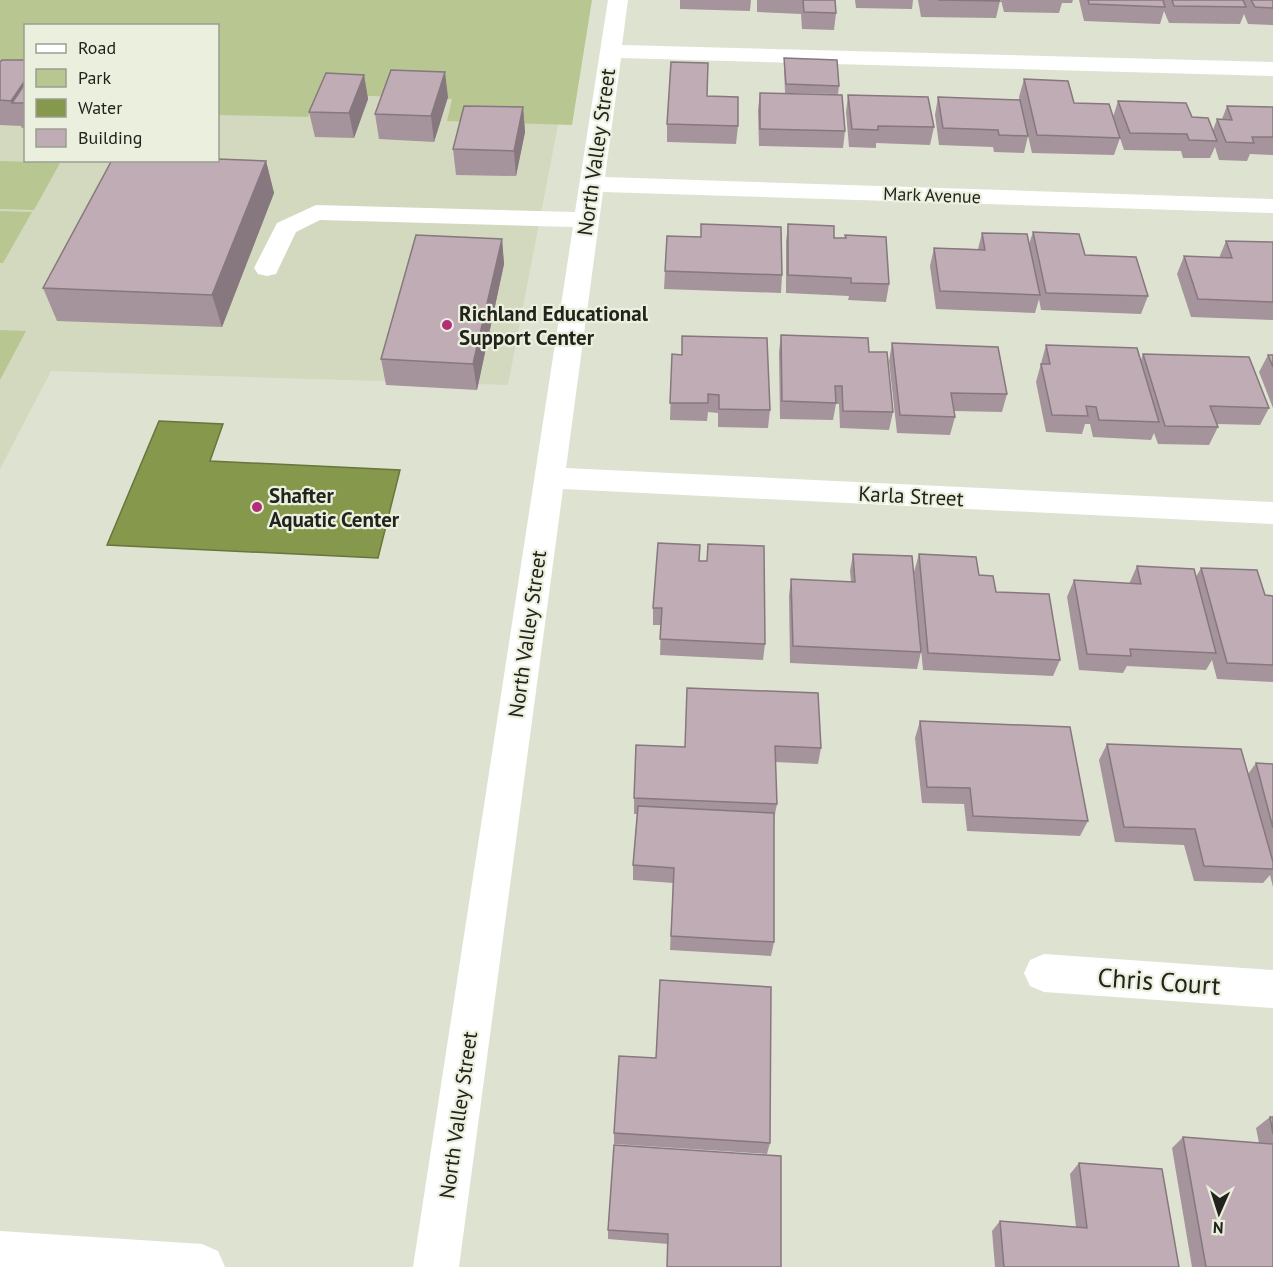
<svg xmlns="http://www.w3.org/2000/svg" width="1273" height="1267" font-family="'PT Sans',sans-serif">
  <style>
    .built { fill: #d2d9bf; fill-rule: evenodd }
    .green { fill: #b8c691 }
    .water { fill: #86984b; stroke: #68753d; stroke-width: 1.5 }
    .lines { fill: none; stroke-linecap: round; stroke-linejoin: round }
    .minor { fill: #fff; fill-rule: evenodd }
    .wall { fill: #a5949b }
    .shaded-wall { fill: #86787e }
    .building { fill: #c0acb4; stroke: #86787e; stroke-width: 1.5 }
    .poi-dot { fill: #b22f77; stroke: #ebf0de; stroke-width: 2 }
    .labels { text-anchor: middle; dominant-baseline: central; stroke-width: 4.5; stroke-linejoin: round; paint-order: stroke }
    .far-street-label { font-size: 18px; fill: #21231c; stroke: #ebf0de }
    .street-label { font-size: 21px; fill: #21231c; stroke: #ebf0de }
    .poi-label { font-size: 21px; font-weight: bold; fill: #21231c; stroke: #ebf0de; text-anchor: start }
    .near-street-label { font-size: 26px; fill: #21231c; stroke: #ebf0de }
  </style>
  <rect width="100%" height="100%" fill="#dee3d1"/>
  <path class="built" d="M0 0H582L508 385 51 371 0 469ZM26 26H218V160H26Z"/>
  <g class="green">
    <path d="M0 0H592L572 125 447 121 452 99 317 94 308 117 218 115V26H26L25 86 0 85Z"/>
    <path d="M0 161 60 163 34 210 0 209Z"/>
    <path d="M0 211 32 212 3 263H0Z"/>
    <path d="M0 330 26 331 0 380Z"/>
  </g>
  <path class="water" d="M159 421 223 424 210 461 400 470 378 558 107 545Z"/>
  <g class="lines">
    <g class="minor">
      <path d="M608 0H628L622 45 1273 62V76L621 58 605 177 1273 199V213L603 192 566 468 1273 502V524L563 489 459 1267H413L573 227 320 220 296 232 276 274 267 276 258 274 254 268 277 223 316 205 575 212Z"/>
      <path d="M1044 954 1273 970V1008L1044 992 1030 986 1024 973 1030 960Z"/>
      <path d="M0 1231 202 1244 218 1251 225 1267H0Z"/>
    </g>
  </g>
  <g class="wall">
    <path d="M680 0H751L750 11 680 9Z"/>
    <path d="M757 0H835L836 13 834 30 802 29 801 14 757 12Z"/>
    <path d="M855 0H913L912 9 856 8Z"/>
    <path d="M918 0H999L1000 1 996 18 921 17Z"/>
    <path d="M1001 0H1073L1072 3H1062L1059 13 1004 12Z"/>
    <path d="M1079 0H1273V25L1248 24 1244 14 1240 24 1169 23 1164 11 1160 24 1084 21Z"/>
    <path d="M784 58 839 86 838 94 785 93 784 67Z"/>
    <path d="M26 60V128H22L21 126 0 125V62Z"/>
    <path d="M364 75 368 99 354 138 315 137 309 112Z"/>
    <path d="M1024 79 1074 103 1113 117 1118 101 1192 117 1213 130 1217 119H1222L1227 106 1273 107V155L1250 154 1247 161 1219 160 1215 147 1210 158H1183L1181 151 1124 150 1120 138 1114 155 1032 153 1019 97Z"/>
    <path d="M760 93 845 131 843 148 759 146 758 110Z"/>
    <path d="M848 95 934 127 930 145 876 143V148L849 147 846 112Z"/>
    <path d="M707 96 738 126 736 144 667 142V124Z"/>
    <path d="M448 97 434 142 379 139 375 114Z"/>
    <path d="M938 97 1028 136 1024 153 994 152 993 147 939 145 935 115Z"/>
    <path d="M523 107 525 132 516 176 456 175 453 149Z"/>
    <path d="M266 161 274 193 222 327 57 321 43 288Z"/>
    <path d="M788 224 834 238H845V235L889 284 886 302 848 300 849 296 786 293V242Z"/>
    <path d="M1033 232 1085 255 1148 296 1141 314 1041 310 1039 299 1035 313 936 309 930 266 934 248 978 249 982 233 1029 244Z"/>
    <path d="M701 237 782 275 781 293 664 289 665 271Z"/>
    <path d="M502 239 504 264 477 390 386 385 381 359Z"/>
    <path d="M1226 241 1273 242V320L1191 317 1177 274 1184 256 1219 258Z"/>
    <path d="M781 335 869 352 893 412 889 430 840 428 839 404H836L833 420 780 419 779 352Z"/>
    <path d="M892 343 1007 394 1002 412 954 411 955 417 950 435 897 433 889 361Z"/>
    <path d="M1046 345 1141 360 1143 354 1269 408 1260 425 1216 424 1218 427 1209 445 1158 444 1154 433 1151 440 1093 437 1090 424H1085L1082 434 1046 432 1036 382Z"/>
    <path d="M672 354 681 355 770 410 768 428 718 427V413L708 412 707 421 670 420Z"/>
    <path d="M1268 355H1273V408L1259 372Z"/>
    <path d="M853 554 921 652 917 669 790 663 789 596 791 579 851 582 850 571Z"/>
    <path d="M919 554 979 575 1060 660 1053 676 923 670 914 572Z"/>
    <path d="M699 561 765 644 763 660 660 655 661 625H653V608Z"/>
    <path d="M1137 566 1196 577 1201 568 1265 595 1273 596V682L1217 679 1212 660 1206 670 1127 666 1123 673 1079 670 1067 597 1074 580 1129 584Z"/>
    <path d="M687 688 821 748 818 764 775 762 777 804 774 819V942L771 956 670 950 673 883 633 880V865L637 814H634V798L685 747Z"/>
    <path d="M920 721 1088 821 1080 836 967 831 964 804 922 803 915 738Z"/>
    <path d="M1107 744 1248 774 1256 763 1273 764V887L1270 875 1263 883 1194 881 1184 845 1115 842 1099 760Z"/>
    <path d="M1270 1117H1273V1267H1192L1172 1148 1183 1137 1259 1143 1256 1128Z"/>
    <path d="M614 1133 770 1143 767 1154 614 1144Z"/>
    <path d="M614 1145 781 1267 668 1244 608 1239V1230Z"/>
    <path d="M1079 1163 1179 1267H995L992 1231 1000 1221 1076 1227 1070 1174Z"/>
  </g>
  <g class="shaded-wall">
    <path d="M445 72 448 97 434 142 431 116Z"/>
    <path d="M364 75 368 99 354 138 349 113Z"/>
    <path d="M26 79V103H12L11 101Z"/>
    <path d="M523 107 525 132 516 176 514 151Z"/>
    <path d="M266 161 274 193 222 327 212 295Z"/>
    <path d="M502 239 504 264 477 390 473 364Z"/>
  </g>
  <g class="building">
    <path d="M803 0H835L836 13 804 12Z"/>
    <path d="M938 0H999L1000 1Z"/>
    <path d="M1088 0H1163L1165 7 1089 4Z"/>
    <path d="M1172 0H1243L1246 7 1174 6Z"/>
    <path d="M1251 0H1273V8L1255 7Z"/>
    <path d="M784 58 837 60 839 86 786 84Z"/>
    <path d="M2 60H26V79L11 101 0 100V62Z"/>
    <path d="M671 62 708 63 707 96 738 97V126L667 124Z"/>
    <path d="M391 70 445 72 431 116 375 114Z"/>
    <path d="M326 73 364 75 349 113 309 112Z"/>
    <path d="M1024 79 1068 81 1074 103 1109 104 1120 138 1037 135Z"/>
    <path d="M26 82V103H12Z"/>
    <path d="M760 93 842 95 845 131 760 129Z"/>
    <path d="M848 95 928 97 934 127 878 126V130L852 129Z"/>
    <path d="M938 97 1020 100 1028 136 999 135 998 130 943 128Z"/>
    <path d="M1118 101 1186 103 1192 117 1208 118 1217 141 1189 140 1187 134 1130 133Z"/>
    <path d="M464 106 523 107 514 151 453 149Z"/>
    <path d="M1227 106 1273 107V137H1252L1254 143 1226 142 1217 119 1232 120Z"/>
    <path d="M218 159 266 161 212 295 43 288 112 160H218Z"/>
    <path d="M701 224 781 227 782 275 665 271 667 236 701 237Z"/>
    <path d="M788 224 834 226V238H846L845 235 886 237 889 284 851 283V278L788 275Z"/>
    <path d="M1033 232 1079 234 1085 255 1136 257 1148 296 1046 293Z"/>
    <path d="M982 233 1027 234 1040 295 940 291 934 248 985 250Z"/>
    <path d="M416 235 502 239 473 364 381 359Z"/>
    <path d="M1226 241 1273 242V302L1198 299 1184 256 1232 258Z"/>
    <path d="M781 335 868 338 869 352H887L893 412 843 411 842 386H835L836 403 782 401Z"/>
    <path d="M682 336 767 338 770 410 719 409V395L708 394V403H670L672 354 682 355Z"/>
    <path d="M892 343 998 347 1007 394 951 393 955 417 900 415Z"/>
    <path d="M1046 345 1137 348 1159 422 1099 420 1096 407 1086 406 1088 416 1052 415 1041 364H1050Z"/>
    <path d="M1143 354 1249 357 1269 408 1210 406 1218 427 1165 426Z"/>
    <path d="M1268 355H1273V367Z"/>
    <path d="M658 543 700 545 699 561H707L708 544 764 546 765 644 660 639 662 608H653Z"/>
    <path d="M853 554 912 556 921 652 793 646 791 579 855 582Z"/>
    <path d="M919 554 976 557 979 575 993 576 996 592 1049 594 1060 660 928 653Z"/>
    <path d="M1137 566 1194 569 1216 653 1130 649 1131 656 1087 654 1074 580 1141 584Z"/>
    <path d="M1201 568 1257 570 1265 595 1273 596V665L1227 663Z"/>
    <path d="M687 688 818 693 821 748 775 746 777 804 634 798 636 745 685 747Z"/>
    <path d="M920 721 1070 727 1088 821 973 816 970 788 927 787Z"/>
    <path d="M1107 744 1241 749 1273 862V869L1204 866 1195 829 1124 827Z"/>
    <path d="M1256 763 1273 764V828Z"/>
    <path d="M638 806 774 813V942L671 936 674 868 633 865Z"/>
    <path d="M660 980 771 987 770 1143 614 1133 619 1056 656 1058Z"/>
    <path d="M1270 1117H1273V1134Z"/>
    <path d="M1183 1137 1273 1144V1267H1206Z"/>
    <path d="M614 1145 781 1156V1267H667L668 1234 608 1230Z"/>
    <path d="M1079 1163 1162 1169 1179 1267H1004L1000 1221 1087 1228Z"/>
  </g>
  <g class="poi-dot">
    <circle cx="447" cy="325" r="6"/>
    <circle cx="257" cy="507" r="6"/>
  </g>
  <g class="labels">
    <g class="far-street-label">
      <text transform="translate(932 195) rotate(2)">Mark Avenue</text>
    </g>
    <g class="street-label">
      <text transform="translate(596 152) rotate(-82)">North Valley Street</text>
      <text transform="translate(911 496) rotate(3)">Karla Street</text>
      <text transform="translate(527 634) rotate(-82)">North Valley Street</text>
      <text transform="translate(458 1115) rotate(-82)">North Valley Street</text>
    </g>
    <g class="poi-label">
      <text x="459" y="313">Richland Educational<tspan x="459" dy="24">Support Center</tspan></text>
      <text x="269" y="495">Shafter<tspan x="269" dy="24">Aquatic Center</tspan></text>
    </g>
    <g class="near-street-label">
      <text transform="translate(1159 981) rotate(4)">Chris Court</text>
    </g>
  </g>
  <rect x="24" y="24" width="195" height="138" fill="#ebf0de" stroke="#9a9e90" stroke-width="1.5"/>
  <rect x="36" y="44" width="30" height="9" fill="#ffffff" stroke="#9a9e90" stroke-width="1.5"/>
  <text x="78" y="54" font-size="18" fill="#21231c">Road</text>
  <rect x="36" y="69" width="30" height="18" fill="#b8c691" stroke="#9a9e90" stroke-width="1.5"/>
  <text x="78" y="84" font-size="18" fill="#21231c">Park</text>
  <rect x="36" y="99" width="30" height="18" fill="#86984b" stroke="#9a9e90" stroke-width="1.5"/>
  <text x="78" y="114" font-size="18" fill="#21231c">Water</text>
  <rect x="36" y="129" width="30" height="18" fill="#c0acb4" stroke="#9a9e90" stroke-width="1.5"/>
  <text x="78" y="144" font-size="18" fill="#21231c">Building</text>
  <g transform="translate(1219 1213) rotate(183)" stroke="#ebf0de" stroke-width="4.5" paint-order="stroke">
  <path d="M0-4.5L10 22L0 15L-10 22Z" fill="#21231c"/>
  <text y="-9" font-size="16" font-weight="bold" text-anchor="middle" fill="#21231c">N</text>
  </g>
</svg>
